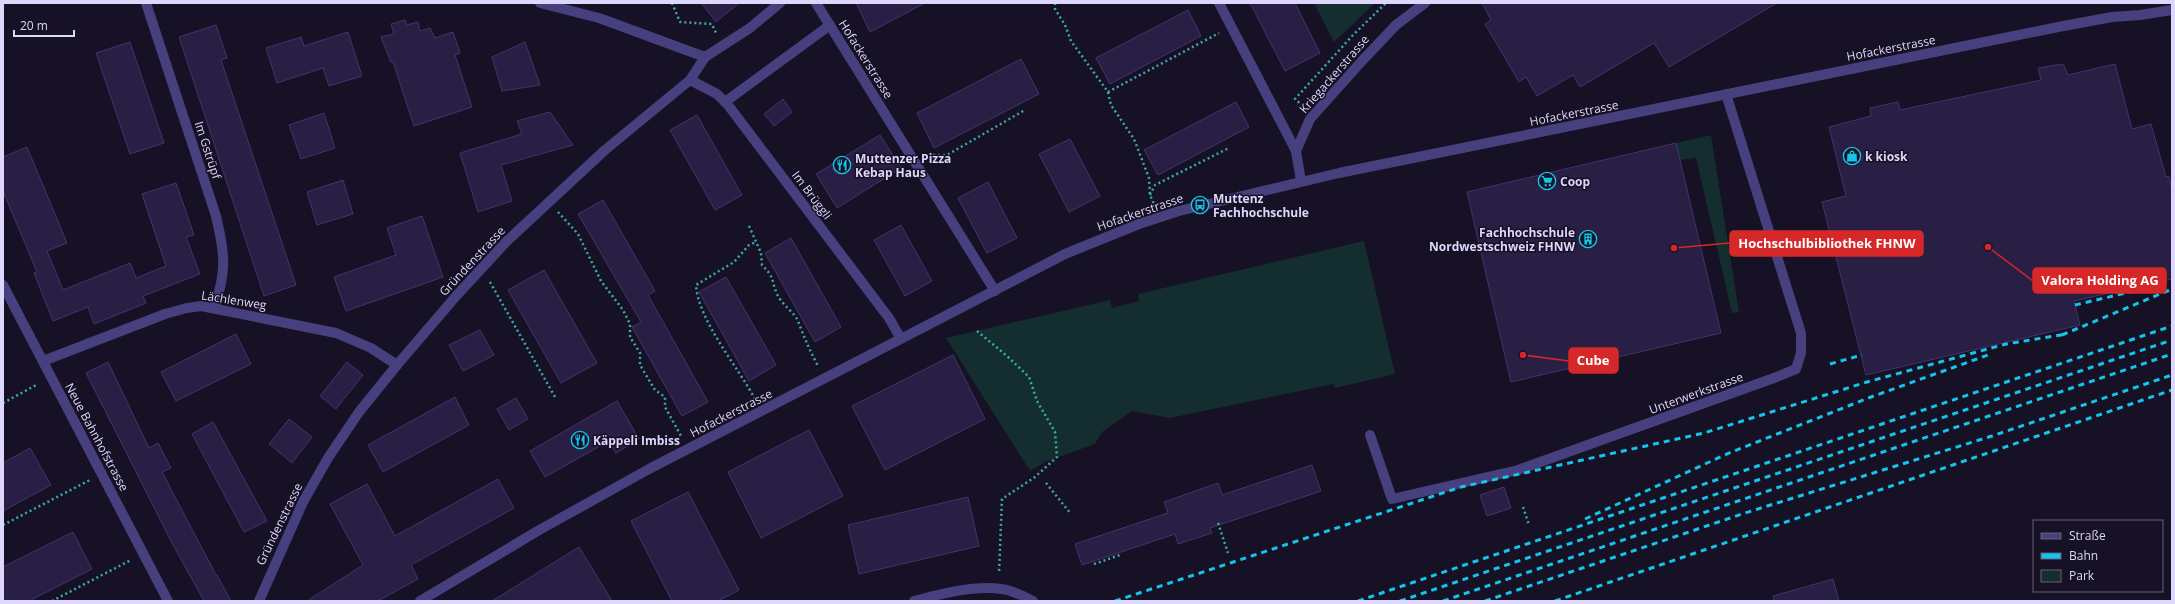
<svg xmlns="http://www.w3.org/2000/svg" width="2175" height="604" font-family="'Open Sans',sans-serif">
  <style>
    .green { fill: #142d2e }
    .building { fill: #291e44; stroke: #43336e }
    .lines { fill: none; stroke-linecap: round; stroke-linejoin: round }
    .path { stroke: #3aabad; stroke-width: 2.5; stroke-dasharray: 2 3; stroke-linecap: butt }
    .minor { stroke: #47407f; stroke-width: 10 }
    .rail { stroke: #14c5eb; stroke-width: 3; stroke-dasharray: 6 5; stroke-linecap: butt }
    .labels { text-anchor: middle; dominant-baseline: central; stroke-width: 3; stroke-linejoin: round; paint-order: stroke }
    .street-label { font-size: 12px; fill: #ded7fc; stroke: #161124 }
    .poi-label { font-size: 12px; font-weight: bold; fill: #ded7fc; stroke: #161124; text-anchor: start }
    .leader { fill: none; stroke: #d62828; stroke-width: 1.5 }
    .callout-dot { fill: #d62828; stroke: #161124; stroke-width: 1.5 }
    .callout { fill: #d62828; stroke: #d62828; stroke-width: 1.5 }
    .callout-label { font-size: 13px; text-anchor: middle; font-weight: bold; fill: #fff }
  </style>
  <rect width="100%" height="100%" fill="#161124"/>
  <g class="green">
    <path d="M1314 3H1375L1334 42Z"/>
    <path d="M1711 135 1739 312 1732 313 1696 158 1680 160 1676 143Z"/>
    <path d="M1364 241 1395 374 1335 388 1333 384 1170 418 1132 411 1102 432 1095 444 1045 462 1030 471 946 338 1110 300 1112 308 1139 301 1138 294Z"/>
  </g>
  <g class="building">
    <path d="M701 3H739L716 22Z"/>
    <path d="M856 3H925L870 32Z"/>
    <path d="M1250 3H1295L1320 53 1285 71Z"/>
    <path d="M1482 3H1777L1669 67 1654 43 1580 87 1573 75 1537 96 1526 77 1519 82 1485 24 1491 20Z"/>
    <path d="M1188 10 1201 36 1110 84 1096 58Z"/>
    <path d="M405 20 407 25 418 22 420 31 430 28 435 38 453 32 460 53 455 55 472 107 414 126 393 62H391L381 37 394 34 391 24Z"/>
    <path d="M216 25 227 58 221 60 296 285 264 296 179 37Z"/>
    <path d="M348 32 362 76 329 86 323 68 277 83 266 48 301 37 304 46Z"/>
    <path d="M130 42 164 143 130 154 96 53Z"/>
    <path d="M525 42 540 85 502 91 492 57Z"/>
    <path d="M1021 59 1039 94 934 148 917 113Z"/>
    <path d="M2063 64 2068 75 2115 64 2132 129 2151 124 2166 177 2169 176 2172 191V279L2074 301 2080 325 1866 375 1822 202 1846 196 1829 127 1871 116 1870 108 1898 102 1900 110 2041 80 2038 68Z"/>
    <path d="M783 99 792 112 774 126 764 114Z"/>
    <path d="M1236 102 1249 127 1158 175 1144 150Z"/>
    <path d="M550 112 573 145 501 165 512 201 478 212 460 153 522 134 517 121Z"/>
    <path d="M324 113 335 148 301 159 289 125Z"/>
    <path d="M697 115 742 195 715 210 670 130Z"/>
    <path d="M880 135 901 168 837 208 816 174Z"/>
    <path d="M1070 139 1100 196 1069 212 1039 154Z"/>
    <path d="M1676 143 1721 333 1511 382 1467 192Z"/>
    <path d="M27 147 67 243 47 251 63 290 130 263 136 278 166 266 142 194 176 183 194 235 186 237 200 274 143 296 146 303 94 324 88 307 53 321 34 273 37 272 3 191V157Z"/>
    <path d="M343 180 353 214 317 225 307 192Z"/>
    <path d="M988 182 1017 238 987 253 958 198Z"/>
    <path d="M603 200 655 291 648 295 708 402 682 416 632 327 641 322 578 214Z"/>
    <path d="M422 216 443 277 346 311 334 277 396 255 387 228Z"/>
    <path d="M901 225 932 281 905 296 874 240Z"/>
    <path d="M791 238 841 327 815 342 765 253Z"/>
    <path d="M544 270 597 363 561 383 508 290Z"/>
    <path d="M726 277 776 365 749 381 699 292Z"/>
    <path d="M480 330 494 355 463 371 449 345Z"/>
    <path d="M236 334 251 364 176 401 161 372Z"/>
    <path d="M953 355 985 419 885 470 852 406Z"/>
    <path d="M108 362 149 448 158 443 171 468 162 472 216 575H217L231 601H204L172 543 86 373Z"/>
    <path d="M347 362 363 375 336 409 320 396Z"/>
    <path d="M455 397 469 425 383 472 368 445Z"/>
    <path d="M516 398 528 419 509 430 497 409Z"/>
    <path d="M617 401 639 439 616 453 609 441 545 477 530 451Z"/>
    <path d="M289 419 312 437 292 463 269 444Z"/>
    <path d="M213 422 267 521 244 532 192 434Z"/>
    <path d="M809 430 843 496 761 538 728 472Z"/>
    <path d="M30 448 51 485 3 511V463Z"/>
    <path d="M1312 465 1321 491 1210 528 1212 533 1178 544 1175 534 1082 565 1075 544 1168 513 1164 502 1218 483 1222 495Z"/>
    <path d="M498 479 514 508 411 565 418 579 378 601H307L363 565 330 504 367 484 395 536Z"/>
    <path d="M1504 487 1511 508 1487 516 1480 495Z"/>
    <path d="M688 492 739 590 718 601H672L631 521Z"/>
    <path d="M968 497 979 546 859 574 848 525Z"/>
    <path d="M73 532 92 569 29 601H3V567Z"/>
    <path d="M579 547 612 601H492Z"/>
    <path d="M1833 579 1839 601H1774L1773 596Z"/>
  </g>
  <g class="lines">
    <g class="path">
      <path d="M672 3 680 22 712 24 716 33"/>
      <path d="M1055 3V9L1065 25 1071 41 1108 92 1111 105 1134 139 1149 178 1150 195 1154 204"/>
      <path d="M1108 92 1219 33"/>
      <path d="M1303 106 1295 99 1353 35 1386 3"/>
      <path d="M928 155H947L1025 110"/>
      <path d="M1150 195 1155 185 1229 148"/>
      <path d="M558 212 578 234 601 281 623 310 630 324V337L640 353V365L655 390 665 397V407L681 436"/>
      <path d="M749 226 761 253 762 265C775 278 771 280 777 294 782 305 794 312 798 321 804 337 810 351 818 366"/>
      <path d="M490 282 555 397"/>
      <path d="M977 331 1007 356 1029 377 1037 401 1055 432 1057 457 1035 477 1002 499 999 573"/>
      <path d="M755 399C738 367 698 320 696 285L734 262 749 245 756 242"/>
      <path d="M3 403 38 384"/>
      <path d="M1046 483 1071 514"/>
      <path d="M1523 507 1529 525"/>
      <path d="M1218 523 1228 553"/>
      <path d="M3 525 90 480"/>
      <path d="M1094 564 1120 555"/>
      <path d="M52 601 131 560"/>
    </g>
    <g class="minor">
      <path d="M146 3 216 216C225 254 227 271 214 308"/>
      <path d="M540 3 599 18 705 57"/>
      <path d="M816 3 995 291"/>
      <path d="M1219 3 1296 151"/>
      <path d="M690 80 717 94 728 105 889 318 901 339"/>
      <path d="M725 102 830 25"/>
      <path d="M1301 181 1296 151 1310 119 1361 62 1396 25 1425 3"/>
      <path d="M3 285 168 601"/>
      <path d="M43 361 165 314 187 308 201 306 336 333 371 348 397 365"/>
      <path d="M1370 435 1392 499 1518 470 1774 378 1796 369 1801 353V333L1726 94"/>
      <path d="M259 601 303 502 328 458 359 412 397 365 457 295 507 241 605 150 690 80 705 57 750 28 780 3"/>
      <path d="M420 601 541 529 649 469 1065 254 1139 224 1179 211 1339 173 2058 27 2112 17 2140 15 2172 10"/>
      <path d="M914 601C940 594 974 585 1001 589 1013 590 1023 596 1033 601"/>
    </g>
    <g class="rail">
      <path d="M2075 305 2172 282"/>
      <path d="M2062 335 2172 289"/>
      <path d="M1830 364 1862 355"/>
      <path d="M1585 519 1729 453 1871 397 1988 355"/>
      <path d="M1115 601 1461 487 1704 433 1867 382 2006 344 2067 334"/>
      <path d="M1358 601 2172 326"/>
      <path d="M1400 601 2172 340"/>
      <path d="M1443 601 2172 354"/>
      <path d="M1485 601 1745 513 1992 436 2172 375"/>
      <path d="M1555 601 2172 390"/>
    </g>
  </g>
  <defs>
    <symbol id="shop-ring" viewBox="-11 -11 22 22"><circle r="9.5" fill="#161124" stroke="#14c5eb" stroke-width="1.5"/><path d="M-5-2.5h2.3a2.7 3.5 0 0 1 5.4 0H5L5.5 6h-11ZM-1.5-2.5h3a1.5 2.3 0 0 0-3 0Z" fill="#14c5eb"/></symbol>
    <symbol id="restaurant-ring" viewBox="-11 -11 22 22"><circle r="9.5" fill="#161124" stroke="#14c5eb" stroke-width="1.5"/><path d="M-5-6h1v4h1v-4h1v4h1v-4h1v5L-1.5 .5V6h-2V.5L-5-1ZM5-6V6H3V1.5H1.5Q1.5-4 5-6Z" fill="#14c5eb"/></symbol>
    <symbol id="supermarket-ring" viewBox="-11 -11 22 22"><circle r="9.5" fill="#161124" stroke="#14c5eb" stroke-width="1.5"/><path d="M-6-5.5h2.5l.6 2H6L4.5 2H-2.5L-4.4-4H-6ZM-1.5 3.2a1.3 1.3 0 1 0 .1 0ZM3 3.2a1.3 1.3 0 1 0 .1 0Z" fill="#14c5eb"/></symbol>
    <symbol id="bus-ring" viewBox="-11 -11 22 22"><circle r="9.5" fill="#161124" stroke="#14c5eb" stroke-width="1.5"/><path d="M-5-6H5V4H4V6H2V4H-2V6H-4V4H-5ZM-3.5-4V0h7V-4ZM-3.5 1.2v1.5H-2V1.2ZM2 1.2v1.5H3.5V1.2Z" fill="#14c5eb"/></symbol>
    <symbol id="building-ring" viewBox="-11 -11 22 22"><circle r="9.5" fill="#161124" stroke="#14c5eb" stroke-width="1.5"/><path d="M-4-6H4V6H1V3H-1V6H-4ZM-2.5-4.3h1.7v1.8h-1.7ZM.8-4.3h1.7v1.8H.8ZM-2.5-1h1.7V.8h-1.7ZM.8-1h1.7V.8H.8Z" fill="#14c5eb"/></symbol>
  </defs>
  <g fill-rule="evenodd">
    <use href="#shop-ring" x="1842" y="146" width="20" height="20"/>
    <use href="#restaurant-ring" x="832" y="155" width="20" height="20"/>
    <use href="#supermarket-ring" x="1537" y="171" width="20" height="20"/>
    <use href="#bus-ring" x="1190" y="195" width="20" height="20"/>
    <use href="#building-ring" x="1578" y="229" width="20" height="20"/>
    <use href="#restaurant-ring" x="570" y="430" width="20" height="20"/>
  </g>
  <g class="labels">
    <g class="street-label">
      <text transform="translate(1891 48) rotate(-11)">Hofackerstrasse</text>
      <text transform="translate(866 59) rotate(58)">Hofackerstrasse</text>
      <text transform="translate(1334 74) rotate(-49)">Kriegackerstrasse</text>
      <text transform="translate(1574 113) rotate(-11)">Hofackerstrasse</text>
      <text transform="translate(208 150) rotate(72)">Im Gstrüpf</text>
      <text transform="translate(812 195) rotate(53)">Im Brüggli</text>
      <text transform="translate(1140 212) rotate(-19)">Hofackerstrasse</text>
      <text transform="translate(472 261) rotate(-47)">Gründenstrasse</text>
      <text transform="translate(234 300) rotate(9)">Lächlenweg</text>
      <text transform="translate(1696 393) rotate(-20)">Unterwerkstrasse</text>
      <text transform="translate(731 413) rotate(-27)">Hofackerstrasse</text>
      <text transform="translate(97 437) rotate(62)">Neue Bahnhofstrasse</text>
      <text transform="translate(279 524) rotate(-64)">Gründenstrasse</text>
    </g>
    <g class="poi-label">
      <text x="1865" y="156">k kiosk</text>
      <text x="855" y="158">Muttenzer Pizza<tspan x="855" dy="14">Kebap Haus</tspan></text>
      <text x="1560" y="181">Coop</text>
      <text x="1213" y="198">Muttenz<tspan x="1213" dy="14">Fachhochschule</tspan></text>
      <text x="1575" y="232" text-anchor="end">Fachhochschule<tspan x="1575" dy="14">Nordwestschweiz FHNW</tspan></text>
      <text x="593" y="440">Käppeli Imbiss</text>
    </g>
  </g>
  <path class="leader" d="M1674 248L1730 243M1988 247L2033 281M1523 355L1569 361"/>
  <g class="callout-dot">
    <circle cx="1674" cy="248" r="4"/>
    <circle cx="1988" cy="247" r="4"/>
    <circle cx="1523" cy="355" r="4"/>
  </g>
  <g class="callout">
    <rect x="1730" y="231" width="193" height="25" rx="4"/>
    <rect x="2033" y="268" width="133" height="25" rx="4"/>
    <rect x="1569" y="348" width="49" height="25" rx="4"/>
  </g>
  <g class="callout-label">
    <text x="1827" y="248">Hochschulbibliothek FHNW</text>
    <text x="2100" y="285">Valora Holding AG</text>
    <text x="1593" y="365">Cube</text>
  </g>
  <rect width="2175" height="604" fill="none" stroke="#ded7fc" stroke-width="8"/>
  <rect x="2033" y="520" width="130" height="72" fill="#161124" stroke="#66607a"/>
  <rect x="2041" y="533" width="20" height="6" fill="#47407f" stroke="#66607a"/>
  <text x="2069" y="540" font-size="12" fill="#ded7fc">Straße</text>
  <rect x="2041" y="553" width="20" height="6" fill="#14c5eb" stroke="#66607a"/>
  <text x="2069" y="560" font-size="12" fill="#ded7fc">Bahn</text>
  <rect x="2041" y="570" width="20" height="12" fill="#142d2e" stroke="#66607a"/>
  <text x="2069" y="580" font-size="12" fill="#ded7fc">Park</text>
  <path d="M14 30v6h60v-6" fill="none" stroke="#ded7fc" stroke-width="2"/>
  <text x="20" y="30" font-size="12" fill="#ded7fc" stroke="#161124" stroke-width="3" paint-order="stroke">20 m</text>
</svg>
